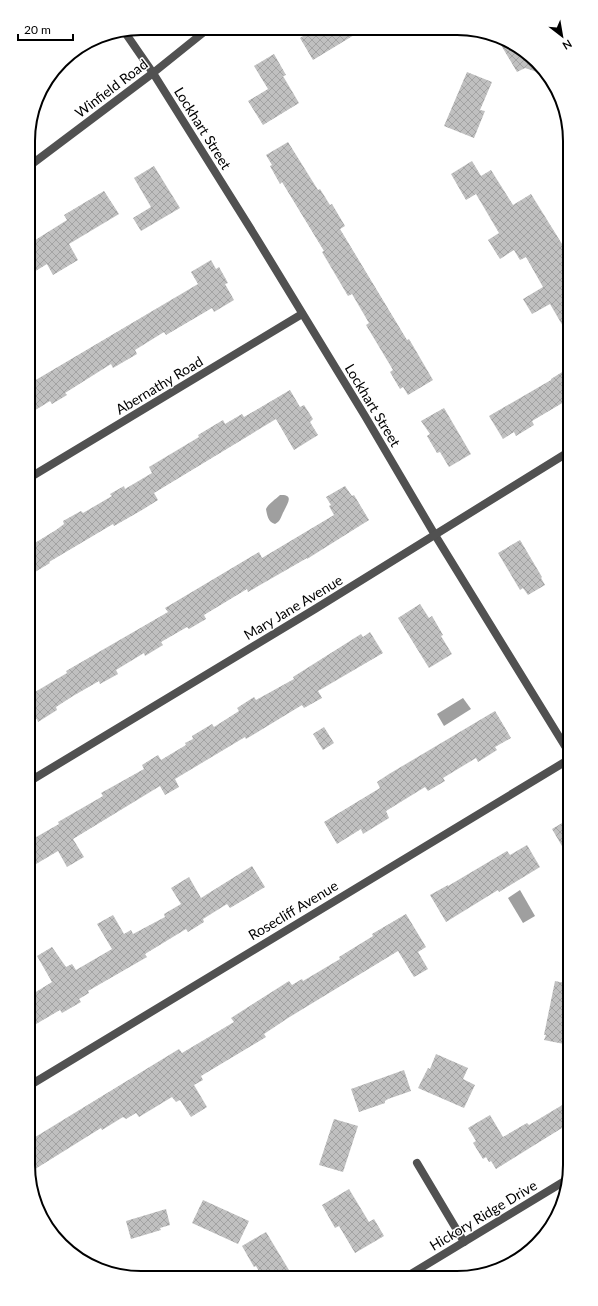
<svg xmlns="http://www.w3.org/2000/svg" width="598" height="1306" font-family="Lato,sans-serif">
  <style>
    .water { fill: #9f9f9f }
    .building { fill: url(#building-cross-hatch) }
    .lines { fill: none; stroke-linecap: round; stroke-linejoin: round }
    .minor { stroke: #515151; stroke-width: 8 }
    .tertiary { stroke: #515151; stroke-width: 8 }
    .labels { text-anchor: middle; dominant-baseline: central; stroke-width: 3; stroke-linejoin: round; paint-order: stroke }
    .street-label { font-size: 14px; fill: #000; stroke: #fff }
    .rim { fill: none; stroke: #000; stroke-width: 2 }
  </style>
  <defs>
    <pattern id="building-cross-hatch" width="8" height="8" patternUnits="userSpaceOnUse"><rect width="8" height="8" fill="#c0c0c0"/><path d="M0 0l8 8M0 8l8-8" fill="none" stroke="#a3a3a3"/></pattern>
  </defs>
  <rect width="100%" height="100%" fill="#fff"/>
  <g class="water">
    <path d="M280 495C295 494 287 504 284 511 281 516 281 521 275 524 268 522 267 515 266 509 268 504 276 499 280 495Z"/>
    <path d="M463 698 471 709 444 726 437 714Z"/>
    <path d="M520 890 535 916 523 923 508 898Z"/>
  </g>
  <g class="building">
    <path d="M314 29H364L313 60 300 38Z"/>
    <path d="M498 40 532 56 543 74 525 68 517 72Z"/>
    <path d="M274 54 286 75 283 76 299 103 263 125 248 101 268 89 254 66Z"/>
    <path d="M467 72 492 82 480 110 485 111 474 138 444 126Z"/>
    <path d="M288 142 318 190 320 189 330 205 332 204 345 226 340 229 407 340 409 339 433 380 408 395 403 387 400 389 390 372 393 370 366 325 369 323 352 294 348 296 322 252 324 251 282 182 280 184 270 166 272 165 266 155Z"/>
    <path d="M472 161 481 176 491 170 513 205 531 194 567 252V333L550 304 532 314 523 299 543 287 526 257 520 260 514 250 500 259 488 240 499 233 476 194 466 200 451 174Z"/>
    <path d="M154 166 180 208 141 231 133 218 151 207 134 178Z"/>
    <path d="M104 191 119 214 69 244 78 260 53 275 47 264 29 275V244L67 220 64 215Z"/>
    <path d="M211 260 216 269 219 267 228 283 225 284 234 300 214 312 212 308 166 335 164 332 135 350 137 354 113 368 111 364 65 393 67 395 52 404 50 401 29 414V384L198 284 191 272Z"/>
    <path d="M567 369V406L564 402 532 421 534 425 516 436 514 432 503 439 489 416 551 380V379Z"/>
    <path d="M290 390 300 407 304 405 313 419 310 422 318 435 294 450 276 419 154 493 158 500 142 510 114 526 113 524 49 562 50 563 30 575V546L56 530 64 524 63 521 81 511 83 513 112 496 110 494 124 486 125 489 152 473 149 467 199 437 198 435 223 420 225 424 242 414 244 417Z"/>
    <path d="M444 408 471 454 449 467 440 452 437 453 427 436 430 434 421 421Z"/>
    <path d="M345 486 352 496 354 495 369 520 307 559V558L248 592 247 589 204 615 206 619 189 629 187 627 161 642 163 645 145 656 144 653 116 670 118 674 100 684 99 681 73 696 56 707 57 710 38 722 37 719 30 722V695L67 673 66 671 168 612 165 608 259 552 262 558 334 515 329 506 331 505 326 497Z"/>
    <path d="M520 540 542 577 541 578 545 585 528 595 523 588 520 590 498 553Z"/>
    <path d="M420 604 429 618 432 616 443 635 441 636 452 654 429 668 398 618Z"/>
    <path d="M370 632 383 653 318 691 322 698 304 708 302 705 246 739 245 737 175 779 179 787 165 795 160 786 73 839 84 857 67 867 58 851 31 867V840L59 824 58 822 103 796 101 793 144 769 142 765 158 755 161 760 186 745 185 743 193 739 192 736 212 724 214 727 239 711 237 708 254 697 256 700 294 679 293 677 361 634 363 637Z"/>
    <path d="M495 711 511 738 495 747 497 750 478 762 476 758 443 778 445 781 428 791 425 787 386 811 389 818 363 834 361 829 337 844 324 822 380 788 377 782 389 774Z"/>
    <path d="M324 727 334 743 323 750 313 734Z"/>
    <path d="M569 819V858L552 829Z"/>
    <path d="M527 845 540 867 499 892 498 890 446 922 430 895 448 885V886L507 851 510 855Z"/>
    <path d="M252 866 265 887 230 908 227 904 203 919 204 922 188 932 186 929 145 954 147 957 88 991 89 993 79 999 81 1002 62 1013 60 1010 31 1027V995L52 982 37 956 52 947 66 967 72 964 76 970 112 949 97 924 113 915 124 934 131 930 133 934 165 917 164 914 181 904 171 888 189 877 201 898Z"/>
    <path d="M406 914 426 947 418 952 428 969 414 977 398 951 288 1018 264 1034 266 1037 201 1076 203 1080 194 1085 207 1107 191 1117 180 1100 176 1102 172 1097 139 1117 136 1113 126 1119 123 1117 102 1130 101 1128 32 1171V1139L179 1049 182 1053 234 1022 231 1018 289 981 292 985 302 979 303 981 340 959 339 957 373 936 372 934Z"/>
    <path d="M555 981 569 984V1045L544 1040 546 1035H544Z"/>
    <path d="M436 1054 468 1068 463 1079 475 1085 464 1108 418 1088 428 1068 430 1069Z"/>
    <path d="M404 1070 411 1091 388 1099 385 1101V1103L359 1112 351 1089Z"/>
    <path d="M569 1101 570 1123 496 1169 491 1161 489 1162 486 1157 483 1159 473 1143 476 1141 468 1128 490 1115 503 1137 527 1123 529 1125Z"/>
    <path d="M334 1119 358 1126 343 1172 319 1165Z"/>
    <path d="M349 1189 369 1222 374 1219 384 1236 355 1253 339 1226 335 1228 322 1205Z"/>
    <path d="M203 1200 249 1221 238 1244 192 1223Z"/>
    <path d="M166 1209 170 1225 160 1228 161 1230 131 1239 126 1221Z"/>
    <path d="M266 1232 292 1275H261L256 1266 254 1267 242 1246Z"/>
  </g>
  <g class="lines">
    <g class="minor">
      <path d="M124 31 153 73 257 239 365 416 435 535 568 751"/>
      <path d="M29 478 302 314"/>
      <path d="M30 781 315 609 567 453"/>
      <path d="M32 1084 568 760"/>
      <path d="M417 1163 464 1242"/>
      <path d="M411 1274 568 1179"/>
    </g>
    <path class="tertiary" d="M28 167 153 73 209 28"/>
  </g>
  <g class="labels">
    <g class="street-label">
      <text transform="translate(111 88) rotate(-37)">Winfield Road</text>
      <text transform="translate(203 128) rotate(58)">Lockhart Street</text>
      <text transform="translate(159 385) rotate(-31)">Abernathy Road</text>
      <text transform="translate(373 405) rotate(59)">Lockhart Street</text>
      <text transform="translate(293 607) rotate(-31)">Mary Jane Avenue</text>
      <text transform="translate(293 910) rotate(-31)">Rosecliff Avenue</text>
      <text transform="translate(483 1215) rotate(-31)">Hickory Ridge Drive</text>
    </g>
  </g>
  <path d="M0 0H598V1306H0ZM141 35H457A106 106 0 0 1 563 141V1165A106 106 0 0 1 457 1271H141A106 106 0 0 1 35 1165V141A106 106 0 0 1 141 35Z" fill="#fff" fill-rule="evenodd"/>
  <path class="rim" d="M141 35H457A106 106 0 0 1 563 141V1165A106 106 0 0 1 457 1271H141A106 106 0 0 1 35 1165V141A106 106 0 0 1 141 35Z"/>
  <g transform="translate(562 36) rotate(149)" stroke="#ffffff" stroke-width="3" paint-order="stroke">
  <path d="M0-3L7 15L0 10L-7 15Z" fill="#000000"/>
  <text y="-6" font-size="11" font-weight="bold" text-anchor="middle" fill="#000000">N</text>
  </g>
  <path d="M18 34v6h55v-6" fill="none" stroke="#000000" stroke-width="2"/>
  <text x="24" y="34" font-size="12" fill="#000000" stroke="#ffffff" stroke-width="3" paint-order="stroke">20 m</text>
</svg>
